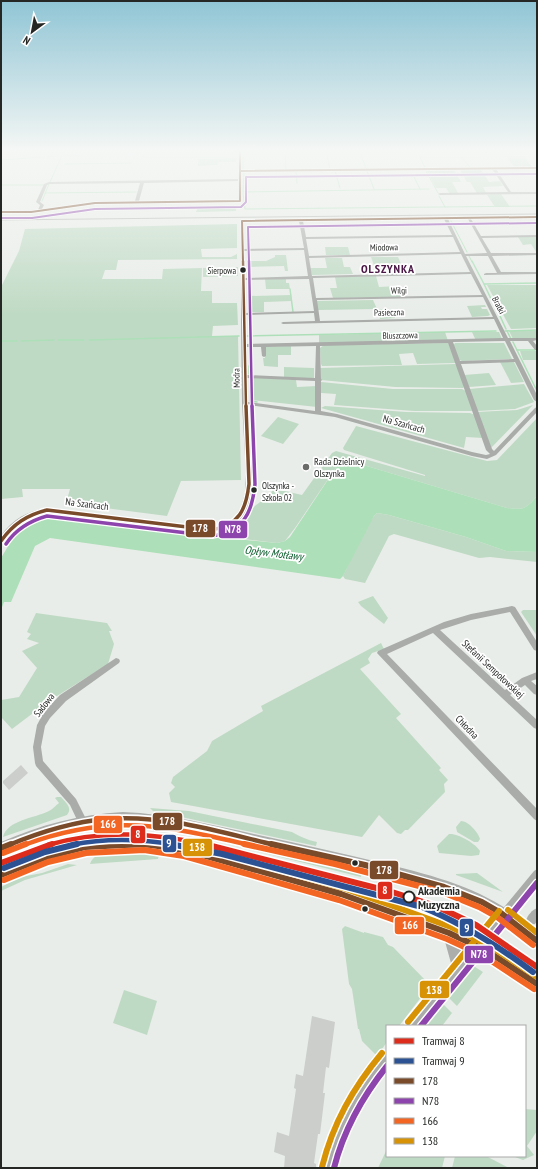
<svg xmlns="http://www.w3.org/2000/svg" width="538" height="1169" font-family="'PT Sans Narrow',sans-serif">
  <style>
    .green { fill: #bfdac4 }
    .water { fill: #addfb8 }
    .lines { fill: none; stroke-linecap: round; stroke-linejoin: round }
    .stream-far1 { stroke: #addfb8; stroke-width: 1 }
    .stream { stroke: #addfb8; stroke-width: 1.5 }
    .building { fill: #cbcecb }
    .minor { fill: #a9aca9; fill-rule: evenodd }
    .major { fill: #acaeac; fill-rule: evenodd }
    .rail { stroke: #aeb2ae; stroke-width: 1 }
    .bus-1-far4-casing { stroke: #fff; stroke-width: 3.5 }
    .bus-1-far3-casing { stroke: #fff; stroke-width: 4.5 }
    .bus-1-far2-casing { stroke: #fff; stroke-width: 6 }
    .bus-1-far1-casing { stroke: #fff; stroke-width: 8 }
    .bus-1-casing { stroke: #fff; stroke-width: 9 }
    .bus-2-far3-casing { stroke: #fff; stroke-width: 3.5 }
    .bus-2-far2-casing { stroke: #fff; stroke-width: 4.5 }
    .bus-2-far1-casing { stroke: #fff; stroke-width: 6 }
    .bus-2-casing { stroke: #fff; stroke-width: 9 }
    .bus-3-far1-casing { stroke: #fff; stroke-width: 8 }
    .bus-3-casing { stroke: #fff; stroke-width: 9 }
    .bus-4-far1-casing { stroke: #fff; stroke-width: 8 }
    .bus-4-casing { stroke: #fff; stroke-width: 9 }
    .bus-1-far4 { stroke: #7a4b2a; stroke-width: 2 }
    .bus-1-far3 { stroke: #7a4b2a; stroke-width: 2.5 }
    .bus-1-far2 { stroke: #7a4b2a; stroke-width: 3.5 }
    .bus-1-far1 { stroke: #7a4b2a; stroke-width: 4.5 }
    .bus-1 { stroke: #7a4b2a; stroke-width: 6 }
    .bus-2-far3 { stroke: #8e44ad; stroke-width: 2 }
    .bus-2-far2 { stroke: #8e44ad; stroke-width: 2.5 }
    .bus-2-far1 { stroke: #8e44ad; stroke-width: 3.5 }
    .bus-2 { stroke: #8e44ad; stroke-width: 6 }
    .bus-3-far1 { stroke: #f26522; stroke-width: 4.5 }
    .bus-3 { stroke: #f26522; stroke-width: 6 }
    .bus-4-far1 { stroke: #d79305; stroke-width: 4.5 }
    .bus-4 { stroke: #d79305; stroke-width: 6 }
    .tram-1-far1-casing { stroke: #fff; stroke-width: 8 }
    .tram-1-casing { stroke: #fff; stroke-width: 9 }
    .tram-2-far1-casing { stroke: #fff; stroke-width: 8 }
    .tram-2-casing { stroke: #fff; stroke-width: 9 }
    .tram-1-far1 { stroke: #dd2b1c; stroke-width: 4.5 }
    .tram-1 { stroke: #dd2b1c; stroke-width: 6 }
    .tram-2-far1 { stroke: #2c5294; stroke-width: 4.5 }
    .tram-2 { stroke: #2c5294; stroke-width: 6 }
    .bus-dot { fill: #242724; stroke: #fff; stroke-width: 1.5 }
    .poi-dot { fill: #696c69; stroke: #fff; stroke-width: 1.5 }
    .stop-dot { fill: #fff; stroke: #242724; stroke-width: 2 }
    .labels { text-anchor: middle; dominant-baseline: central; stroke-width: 3.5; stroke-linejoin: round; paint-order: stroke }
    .far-street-label { font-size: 9px; fill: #242724; stroke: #fff }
    .bus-label { font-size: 9px; fill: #242724; stroke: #fff; text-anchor: end }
    .street-label { font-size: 10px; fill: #242724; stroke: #fff }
    .poi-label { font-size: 10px; fill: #242724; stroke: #fff; text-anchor: start }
    .water-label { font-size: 11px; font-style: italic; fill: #085a2a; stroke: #fff }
    .far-district-label { font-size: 12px; font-weight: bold; letter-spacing: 1px; fill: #491645; stroke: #fff }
    .near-stop-label { font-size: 12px; font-weight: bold; fill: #242724; stroke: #fff; text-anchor: start }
    .line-badge { stroke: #fff; stroke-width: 1.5 }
    .badge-label { font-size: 11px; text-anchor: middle; font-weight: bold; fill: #fff }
  </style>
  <rect width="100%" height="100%" fill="#e9ede9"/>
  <g class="green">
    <path d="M506 156H524L532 167H514Z"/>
    <path d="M237 158 236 162H218L217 165 198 166V159Z"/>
    <path d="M454 170 461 182H452L458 193 450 194 446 188H436L427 171Z"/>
    <path d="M460 170H481L489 182 500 181 503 186 483 187 486 193H477L470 182H467Z"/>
    <path d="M501 194 510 207H495L487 195Z"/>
    <path d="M202 206H214V209L236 207V211L196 212 198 207 202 209Z"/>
    <path d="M237 224V248L201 249 202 257H231L237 254V259L118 260 116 270H105L102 279H162L163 269 202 268 201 291H212V303H237L238 325 213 326 212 336H238L241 480 181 481 167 516 66 503 70 489H22L23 497 1 499V287L19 251 25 229Z"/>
    <path d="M518 237H537V253L531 244 523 245Z"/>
    <path d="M325 247H348L350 255H326Z"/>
    <path d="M275 255H286L288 271H285L284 266 248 267 247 261H266L275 257Z"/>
    <path d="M371 257H398L405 273 377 274Z"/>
    <path d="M325 258H342L344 267H350L353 274 312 275 310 268H327Z"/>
    <path d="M238 267V276L203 277V268Z"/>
    <path d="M376 276 379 287 398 286 401 297 333 298 330 288H337L335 277Z"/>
    <path d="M265 279H286V283H289L290 289H266Z"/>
    <path d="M487 285H537V328L511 329Z"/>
    <path d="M291 295 292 301 264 302V312H249V296Z"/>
    <path d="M373 300 377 309H392L395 318 380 319 377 309 318 310 316 301Z"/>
    <path d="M485 305 486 307H481L482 309H487L490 315 488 316 472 317 467 306Z"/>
    <path d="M509 331H537V339H513Z"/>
    <path d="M445 332 448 341 319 344V335Z"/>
    <path d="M472 332H499L502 339 476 341Z"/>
    <path d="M448 343 456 362 455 363 417 364 413 353 399 354 402 365 322 366 321 364 320 348 324 345Z"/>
    <path d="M455 343H504L512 359 462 361 457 359 453 346Z"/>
    <path d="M291 346V355H278V367L264 366 263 358H265L264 347Z"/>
    <path d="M520 351H536L537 360H523Z"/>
    <path d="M500 362H514L524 382 511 383Z"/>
    <path d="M455 364 457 365 464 387 463 388 395 387 321 380 320 368Z"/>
    <path d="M284 367 314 368V379L284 377Z"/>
    <path d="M489 373 496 385 469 387 464 375Z"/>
    <path d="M251 377 296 380 297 387 317 386V407L252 400Z"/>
    <path d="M321 382 393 389H462L466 391 473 411H414L334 405 336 394 321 393Z"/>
    <path d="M524 384 534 402 515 409 477 411 469 389Z"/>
    <path d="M533 405 490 449 477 412 517 410Z"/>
    <path d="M325 406 406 412 470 413 475 415 483 438 466 437 464 448 321 408Z"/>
    <path d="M278 417 299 424 283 444 261 436Z"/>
    <path d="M537 418V496C526 509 524 510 507 508L350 461 341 460 295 528 285 541 277 543 236 538C239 526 247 513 256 505 263 500 269 497 272 491V488L302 495 332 453 336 451 425 476V475L344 450 343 448 356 426 487 461 497 460Z"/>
    <path d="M377 513 389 515 466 537 506 551 537 552V562L490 557 479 558 394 534 389 536 365 583 345 579 343 576C350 563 367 521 377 513Z"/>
    <path d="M373 596 388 618 384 624 361 606 358 602Z"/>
    <path d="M523 610H537V636L521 612Z"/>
    <path d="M36 613 107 623 112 631H109L114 644 108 664 49 701 12 729 1 717V700L19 697 37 668 22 651 39 643 27 639 31 634 27 632Z"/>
    <path d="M381 643 384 649 372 653 368 659 370 663 360 669 401 714 396 718 441 768 439 770 448 780 444 784 445 792 408 830H405L401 834 397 833 379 815 362 837 171 802 169 793 175 787 171 783 173 777 207 751 212 741 263 711 261 706Z"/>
    <path d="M57 797H61C66 803 73 808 67 815L3 837C7 820 35 818 49 811 53 809 56 805 59 803L55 798Z"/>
    <path d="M150 808 189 811 292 832C299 836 307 840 317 842L316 846 153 811Z"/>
    <path d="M461 821C468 821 478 832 480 839L478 842H474L457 832 456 827Z"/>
    <path d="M449 834C458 833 476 844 480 851L479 855 471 856 439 853 437 846Z"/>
    <path d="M127 835C206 841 283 866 360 886L358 894 141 839 1 870V865C40 845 83 837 127 835Z"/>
    <path d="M200 835 362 871 361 877 199 837Z"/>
    <path d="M125 852 159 855 158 859 90 864C95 850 113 853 125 852Z"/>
    <path d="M68 864 77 865 25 880 1 891V887L21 877 42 873Z"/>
    <path d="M477 873 503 892 456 875V874Z"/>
    <path d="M345 926 364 933V932L383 937 388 945 393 947 427 982 428 988 399 1026H387V1042L377 1056 362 1041 359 1029H358L352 989 349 984 342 929Z"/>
    <path d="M518 955 537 970V978L512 962Z"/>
    <path d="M474 964 475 967 483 972 457 1006 448 997Z"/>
    <path d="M124 990 157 1001 147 1035 113 1023Z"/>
    <path d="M443 1004 452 1013 442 1026H425Z"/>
    <path d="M525 1109 537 1110V1131L527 1146 534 1155 523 1160 512 1156H525Z"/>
    <path d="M387 1149V1156H445L442 1168H378Z"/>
    <path d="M455 1156H486L509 1168H452Z"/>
  </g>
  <path class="water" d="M341 460 350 461 507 508C524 510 526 509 537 496V552L506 551 466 537 389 515 377 513 374 516 343 576 340 579 50 538 35 546 11 602H4L1 610V558L16 533 30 521 51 516 204 536 277 543 285 541 290 537Z"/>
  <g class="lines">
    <g class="stream-far1">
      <path d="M243 151V170"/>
      <path d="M417 151 420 157"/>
      <path d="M285 152 286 170"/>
      <path d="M364 153 418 152"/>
      <path d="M63 155 143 154V157H230"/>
      <path d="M327 155 330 169"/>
      <path d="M361 155 366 168"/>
      <path d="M461 157 470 167"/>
      <path d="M1 160 58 156"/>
      <path d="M65 164 132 163"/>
      <path d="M291 170 425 168 420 157H481"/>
      <path d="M335 171 340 188"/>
      <path d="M367 171 374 189"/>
      <path d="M426 171 438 193"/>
      <path d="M244 172 243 192 429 189"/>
      <path d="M296 172 297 183"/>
      <path d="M413 175 420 189"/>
      <path d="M50 182 64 151"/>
      <path d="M1 185H44"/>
      <path d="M45 193 136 192"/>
      <path d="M243 193 245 209 537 206"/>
      <path d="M439 196 445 207"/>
      <path d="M42 201 49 184"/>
      <path d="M451 221 467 252"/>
      <path d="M469 256 472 262"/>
    </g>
    <g class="stream">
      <path d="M472 261 484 284"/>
      <path d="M290 289 293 312"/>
      <path d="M492 301 484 284 537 283"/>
      <path d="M494 303 506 329"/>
      <path d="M505 331 537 330"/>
      <path d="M507 331 511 339"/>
      <path d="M247 336 496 331"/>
      <path d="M58 340H84"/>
      <path d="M89 340 239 336"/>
      <path d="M1 341H17"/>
      <path d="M21 341 54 340"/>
      <path d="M513 342 537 391"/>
      <path d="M517 350H535"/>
      <path d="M249 366V374"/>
      <path d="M250 378V401L257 402"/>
    </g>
  </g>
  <g class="building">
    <path d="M21 765 28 773 9 790 3 783V781Z"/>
    <path d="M312 1016 335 1022 329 1068 326 1067 323 1093H325L320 1134H318L314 1163 316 1164V1168H284L285 1156 274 1152 277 1132 289 1136 296 1089 294 1088 296 1074 303 1076Z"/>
  </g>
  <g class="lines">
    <g class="minor">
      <path d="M238 151H242V170L537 167V169H496L511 192H537V194L440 195 438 194 440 193 508 192 492 169 242 172V201L240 202 95 204 31 213H1V211L38 210 40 205 36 202 44 184 49 182 238 179ZM238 181V200L139 201 144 183ZM140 183 135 201 95 202 42 209 44 205 40 202 47 185 49 184Z"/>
      <path d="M537 216V218L471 219 481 236 537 235V237L482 238 491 253H537V255L492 256 501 272H537V274L484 275V274L486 273H497L488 256H466L508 338H537V340L533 341 537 346V350H535L528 341H510L537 395V402L534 400 515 362 461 364 492 449 494 451 535 408 537 407V412L496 455 487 459 472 456 335 417 248 405C249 418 249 430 250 442 252 467 258 512 233 527 227 531 219 532 212 532L47 512C27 516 14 526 3 543H1V536C12 519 28 511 47 508L212 528 224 526 233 520 241 507 245 493 246 474 242 403 241 323V220ZM444 219 452 235 306 237 303 221ZM448 219H468L487 253 465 254ZM299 221 304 248 244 249V222ZM453 237 460 252 309 256 306 239ZM304 250 308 276 245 278 244 251ZM461 254 470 272 312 276 309 258ZM471 274 482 295 316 298 313 278ZM309 279 314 311 245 313V280ZM483 297 493 317 320 321 317 300ZM314 313 315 321 283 322 281 323 283 324 494 319 503 338 246 344 245 315ZM505 341 514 359 460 361 453 342ZM448 343 486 450 490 454 486 455 472 452 337 414 321 411V381L322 380 321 379 320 346ZM316 346 315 378 247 375 246 347H261L262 356 264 357 266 356V347ZM247 378 315 381V411L248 402Z"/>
      <path d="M512 606 515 607 537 642V651L534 650 510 612 471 620 440 630 505 690 522 678 537 672V679L531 681 537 686V695L534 694 525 685 510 695 537 720V729L534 728 433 633 387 654 537 809V821L534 819 377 653 378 651 444 622 471 614Z"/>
      <path d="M116 658 119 659 120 661 119 663 66 701 50 718 45 726 41 747 43 761 76 799 87 821 85 824 82 826 79 824 70 805 36 766 35 763 33 747 37 725 44 712 60 695Z"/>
      <path d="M537 869V882L420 1026H408L409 1022 534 871Z"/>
      <path d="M537 908V921L535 924 531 925 527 924 526 920C528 915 532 910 537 908Z"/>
      <path d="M387 1051V1066L362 1099 346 1127 337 1152 334 1168H322C329 1130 346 1099 370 1069 375 1063 380 1054 387 1051Z"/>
    </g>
    <g class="major">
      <path d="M123 812C171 814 216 826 263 836 302 844 340 853 378 862 439 877 489 889 537 932V948L532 946C512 927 490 911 465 900 438 888 410 882 381 875 342 866 303 857 263 848 217 838 171 824 123 824 80 824 40 838 1 854V842C40 825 80 814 123 812Z"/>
      <path d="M124 838H144L185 844 341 888 454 928 492 946 537 976V991L482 956 460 945 466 969 464 974 459 976 454 974 444 938 341 900 185 856 164 853 124 850 85 853 46 863 1 881V868C39 849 81 840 124 838Z"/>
    </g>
    <path class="rail" d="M1 220 537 214"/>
    <defs>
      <g id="bus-1-far4">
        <path d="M240 171 537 168"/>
        <path d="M1 212H31L95 203 240 201V151"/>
        <path d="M243 262 242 221 537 217"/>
      </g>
      <path id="bus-1-far3" d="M243 261 246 407"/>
      <path id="bus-1-far2" d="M1 541C13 524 27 515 47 510L212 530C239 525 246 510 249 484L246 406"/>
      <g id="bus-1-far1">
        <path d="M9 845C40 832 72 822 106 819 163 814 220 832 275 845"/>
        <path d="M114 845H149"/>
      </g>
      <g id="bus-1">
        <path d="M271 844 365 865 444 887 482 902 501 913 537 941"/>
        <path d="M1 848 11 844"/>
        <path d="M1 875 46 857 85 847 144 844 185 850 341 894 449 933 487 951 537 984"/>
      </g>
      <g id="bus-2-far3">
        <path d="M1 218H32L95 209 241 207 246 202V177L537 174"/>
        <path d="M249 262 248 227 537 223"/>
      </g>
      <path id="bus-2-far2" d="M249 261 252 407"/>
      <path id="bus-2-far1" d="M6 544C16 529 29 521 47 516L212 536C244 530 252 514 255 484L252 406"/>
      <g id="bus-2">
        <path d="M421 1026 537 883"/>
        <path d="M334 1168C344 1129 362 1097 387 1066"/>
      </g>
      <path id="bus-3-far1" d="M24 845C110 813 163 825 249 845"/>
      <g id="bus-3">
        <path d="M244 844 335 864 442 892 479 907 497 917 533 945"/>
        <path d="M3 853 26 844"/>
        <path d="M4 880 48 862 86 853 144 850 184 856 339 900 447 939 484 956 534 989"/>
      </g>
      <path id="bus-4-far1" d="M69 845C107 835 151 835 189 845"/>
      <g id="bus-4">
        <path d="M184 844 343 888 451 927 490 946 537 977"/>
        <path d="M1 868 44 851 73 844"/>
        <path d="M508 910 537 933"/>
        <path d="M408 1022 499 911"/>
        <path d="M322 1167C333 1123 353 1088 382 1053"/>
      </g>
    </defs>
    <use href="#bus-1-far4" class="bus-1-far4-casing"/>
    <use href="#bus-1-far3" class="bus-1-far3-casing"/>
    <use href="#bus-1-far2" class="bus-1-far2-casing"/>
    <use href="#bus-1-far1" class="bus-1-far1-casing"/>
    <use href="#bus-1" class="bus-1-casing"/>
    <use href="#bus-2-far3" class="bus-2-far3-casing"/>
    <use href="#bus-2-far2" class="bus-2-far2-casing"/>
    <use href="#bus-2-far1" class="bus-2-far1-casing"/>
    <use href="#bus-2" class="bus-2-casing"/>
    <use href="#bus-3-far1" class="bus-3-far1-casing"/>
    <use href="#bus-3" class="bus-3-casing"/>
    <use href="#bus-4-far1" class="bus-4-far1-casing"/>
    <use href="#bus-4" class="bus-4-casing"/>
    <use href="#bus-1-far4" class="bus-1-far4"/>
    <use href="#bus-1-far3" class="bus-1-far3"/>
    <use href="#bus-1-far2" class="bus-1-far2"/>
    <use href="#bus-1-far1" class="bus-1-far1"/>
    <use href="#bus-1" class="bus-1"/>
    <use href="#bus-2-far3" class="bus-2-far3"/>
    <use href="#bus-2-far2" class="bus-2-far2"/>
    <use href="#bus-2-far1" class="bus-2-far1"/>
    <use href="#bus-2" class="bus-2"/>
    <use href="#bus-3-far1" class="bus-3-far1"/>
    <use href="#bus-3" class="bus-3"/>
    <use href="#bus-4-far1" class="bus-4-far1"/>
    <use href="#bus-4" class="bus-4"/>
    <defs>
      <path id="tram-1-far1" d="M48 845C102 829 155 833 209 845"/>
      <g id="tram-1">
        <path d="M204 844 392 892 436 906 476 925 537 967"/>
        <path d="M1 863 52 844"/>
      </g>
      <path id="tram-2-far1" d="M71 845C106 838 142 839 176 845"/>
      <g id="tram-2">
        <path d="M170 844 222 854 422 907C462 923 498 946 533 972"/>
        <path d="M4 868 45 852 77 844"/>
      </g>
    </defs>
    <use href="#tram-1-far1" class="tram-1-far1-casing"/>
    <use href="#tram-1" class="tram-1-casing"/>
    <use href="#tram-2-far1" class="tram-2-far1-casing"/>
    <use href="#tram-2" class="tram-2-casing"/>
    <use href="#tram-1-far1" class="tram-1-far1"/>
    <use href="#tram-1" class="tram-1"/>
    <use href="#tram-2-far1" class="tram-2-far1"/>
    <use href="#tram-2" class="tram-2"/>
  </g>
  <linearGradient id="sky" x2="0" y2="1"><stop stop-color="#90c5d5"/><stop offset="0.48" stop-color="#f5f7f5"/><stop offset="1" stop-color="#f5f7f5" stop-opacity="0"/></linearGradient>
  <rect width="538" height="314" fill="url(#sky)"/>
  <g class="bus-dot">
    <circle cx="243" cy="270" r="3.5"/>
    <circle cx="254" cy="490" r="3.5"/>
    <circle cx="355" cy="863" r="3.5"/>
    <circle cx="365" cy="909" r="3.5"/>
  </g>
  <circle class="poi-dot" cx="306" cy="467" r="4"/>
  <circle class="stop-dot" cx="409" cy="897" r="5.5"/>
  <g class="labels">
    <g class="far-street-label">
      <text transform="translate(384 247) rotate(-1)">Miodowa</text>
      <text transform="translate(399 290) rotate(-1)">Wilgi</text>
      <text transform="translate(499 305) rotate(63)">Bratki</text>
      <text transform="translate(389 312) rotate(-1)">Pasieczna</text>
      <text transform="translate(400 335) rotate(-1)">Bluszczowa</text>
      <text transform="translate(236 378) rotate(-91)">Modra</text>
    </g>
    <g class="bus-label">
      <text x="236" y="270">Sierpowa</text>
      <text x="262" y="485" text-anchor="start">Olszynka -<tspan x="262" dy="12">Szkoła 02</tspan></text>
    </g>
    <g class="street-label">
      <text transform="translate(404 424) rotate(16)">Na Szańcach</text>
      <text transform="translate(87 504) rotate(7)">Na Szańcach</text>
      <text transform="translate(493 669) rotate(43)">Stefanii Sempołowskiej</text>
      <text transform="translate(44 705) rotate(-52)">Sadowa</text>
      <text transform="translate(467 727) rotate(46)">Chłodna</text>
    </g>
    <g class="poi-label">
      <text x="314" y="461">Rada Dzielnicy<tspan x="314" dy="12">Olszynka</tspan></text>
    </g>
    <g class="water-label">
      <text transform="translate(274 553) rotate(7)">Opływ Motławy</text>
    </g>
    <g class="far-district-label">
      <text x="388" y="268">OLSZYNKA</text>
    </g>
    <g class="near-stop-label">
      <text x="418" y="890">Akademia<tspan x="418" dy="14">Muzyczna</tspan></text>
    </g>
  </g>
  <g class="line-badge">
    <rect x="185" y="519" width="31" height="19" rx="4" fill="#7a4b2a"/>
    <rect x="218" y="520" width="30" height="19" rx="4" fill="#8e44ad"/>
    <rect x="152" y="812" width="31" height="19" rx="4" fill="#7a4b2a"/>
    <rect x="93" y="815" width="30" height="19" rx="4" fill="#f26522"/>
    <rect x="130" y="825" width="16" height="19" rx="4" fill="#dd2b1c"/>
    <rect x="162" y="834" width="15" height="19" rx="4" fill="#2c5294"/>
    <rect x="182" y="838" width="31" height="19" rx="4" fill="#d79305"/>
    <rect x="369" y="860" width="30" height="20" rx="4" fill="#7a4b2a"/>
    <rect x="377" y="881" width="16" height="19" rx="4" fill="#dd2b1c"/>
    <rect x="394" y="916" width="31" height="19" rx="4" fill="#f26522"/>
    <rect x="459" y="918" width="15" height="19" rx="4" fill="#2c5294"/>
    <rect x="464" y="945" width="30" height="19" rx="4" fill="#8e44ad"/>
    <rect x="419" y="980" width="31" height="19" rx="4" fill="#d79305"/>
  </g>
  <g class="badge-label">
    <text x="200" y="532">178</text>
    <text x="233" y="533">N78</text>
    <text x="167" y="825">178</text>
    <text x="108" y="828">166</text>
    <text x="138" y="838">8</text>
    <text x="169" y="847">9</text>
    <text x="197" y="851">138</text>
    <text x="384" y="874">178</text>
    <text x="385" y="894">8</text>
    <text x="410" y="929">166</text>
    <text x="467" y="932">9</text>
    <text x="479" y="958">N78</text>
    <text x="434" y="994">138</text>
  </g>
  <rect width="538" height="1169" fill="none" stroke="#242724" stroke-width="4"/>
  <rect x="386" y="1025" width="140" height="132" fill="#ffffff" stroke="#a7a9a7"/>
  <rect x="394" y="1038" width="20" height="6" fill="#dd2b1c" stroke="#a7a9a7"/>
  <text x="422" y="1045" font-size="12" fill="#242724">Tramwaj 8</text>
  <rect x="394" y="1058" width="20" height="6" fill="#2c5294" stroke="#a7a9a7"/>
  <text x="422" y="1065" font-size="12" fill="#242724">Tramwaj 9</text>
  <rect x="394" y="1078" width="20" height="6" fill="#7a4b2a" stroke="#a7a9a7"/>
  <text x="422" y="1085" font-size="12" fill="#242724">178</text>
  <rect x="394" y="1098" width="20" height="6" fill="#8e44ad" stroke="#a7a9a7"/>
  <text x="422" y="1105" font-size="12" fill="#242724">N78</text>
  <rect x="394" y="1118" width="20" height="6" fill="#f26522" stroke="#a7a9a7"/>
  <text x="422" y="1125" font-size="12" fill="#242724">166</text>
  <rect x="394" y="1138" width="20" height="6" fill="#d79305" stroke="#a7a9a7"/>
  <text x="422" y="1145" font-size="12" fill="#242724">138</text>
  <g transform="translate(32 32) rotate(212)" stroke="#ffffff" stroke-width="3" paint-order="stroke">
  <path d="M0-3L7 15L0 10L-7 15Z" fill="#242724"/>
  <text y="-6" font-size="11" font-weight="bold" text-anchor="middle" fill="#242724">N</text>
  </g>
</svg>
